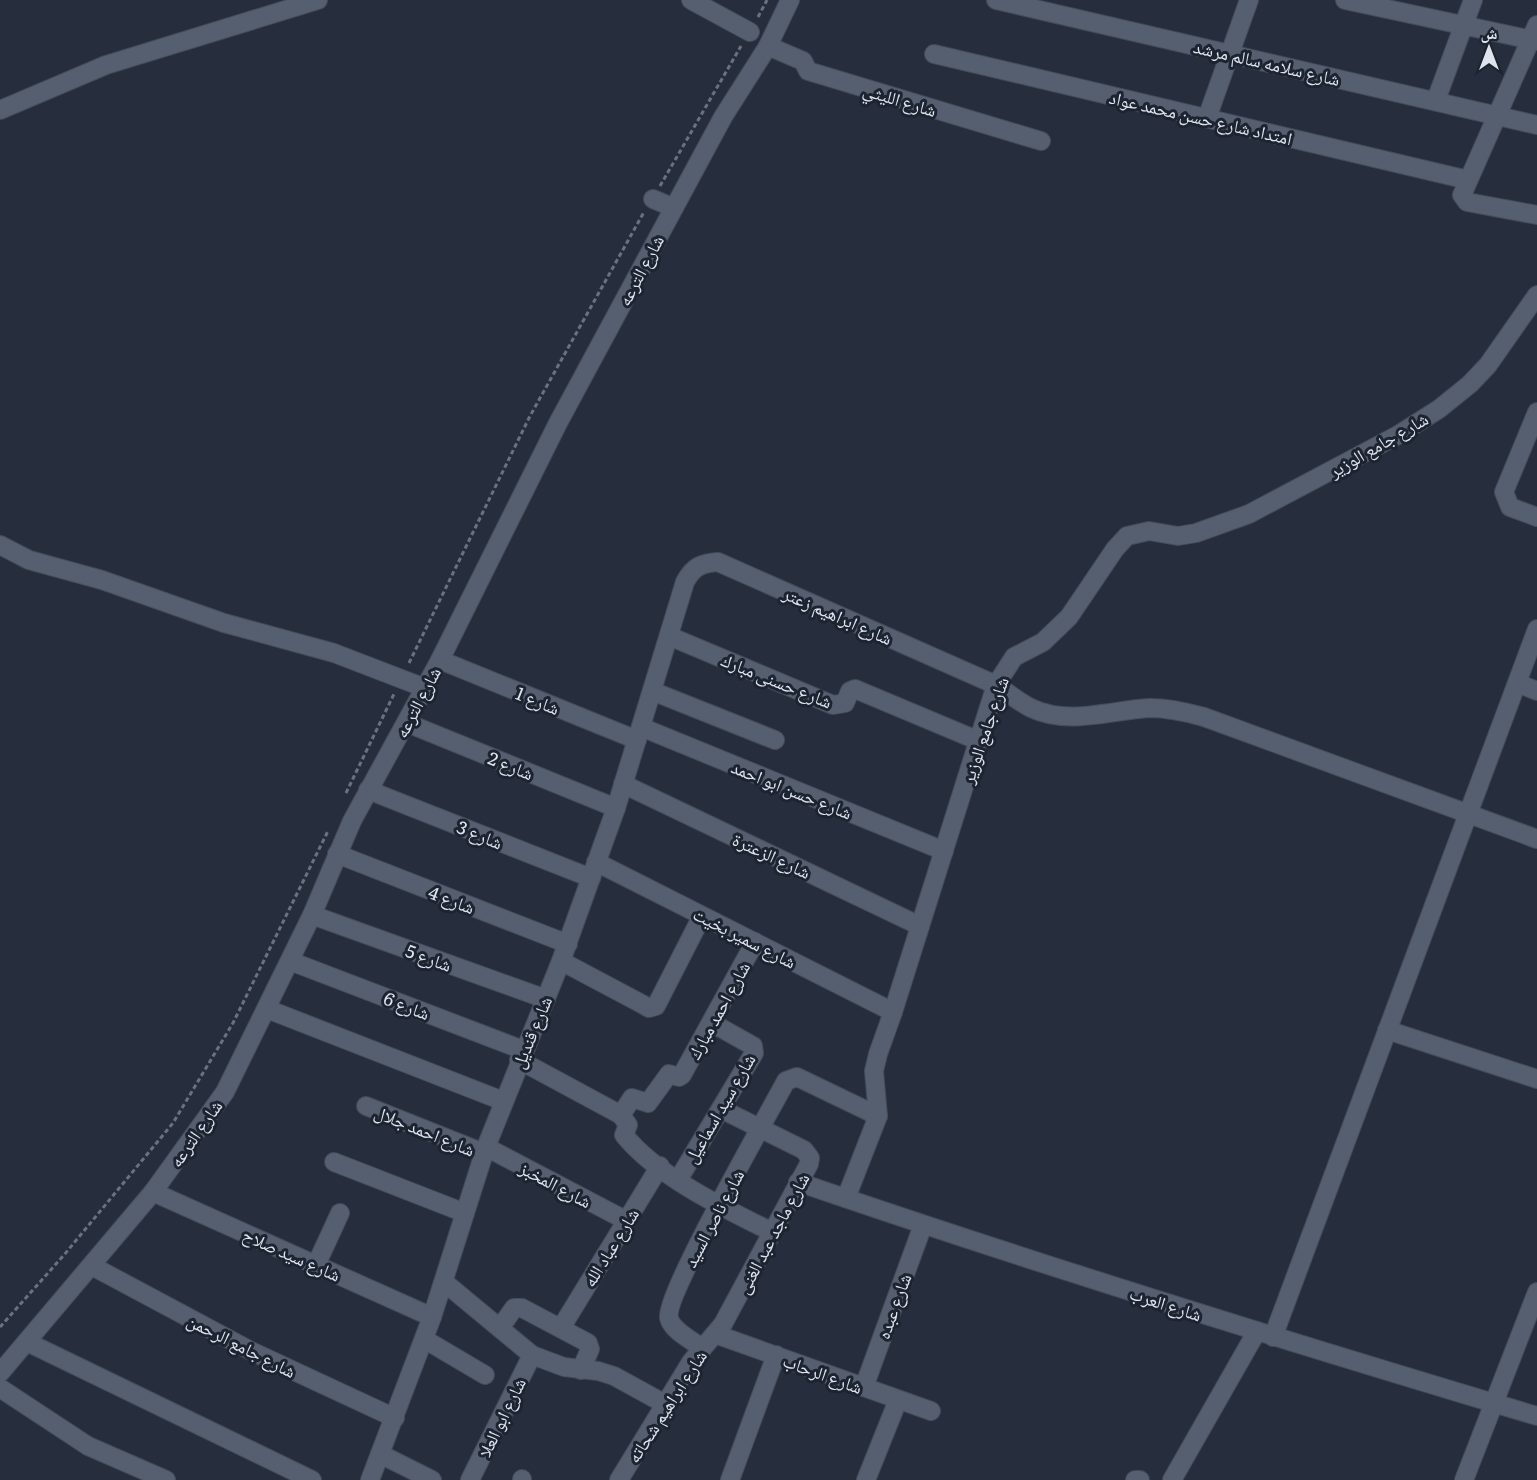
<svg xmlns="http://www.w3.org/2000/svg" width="1537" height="1480" font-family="Literata,'Noto Naskh Arabic',serif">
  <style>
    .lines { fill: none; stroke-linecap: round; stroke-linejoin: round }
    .street-casing { stroke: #454b58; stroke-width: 20 }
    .path { stroke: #6b727f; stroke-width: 3; stroke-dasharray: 4.5 3; stroke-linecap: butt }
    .street { stroke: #565f70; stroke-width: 18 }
    .labels { text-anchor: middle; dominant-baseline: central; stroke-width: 6; stroke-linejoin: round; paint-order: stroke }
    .street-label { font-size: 18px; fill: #dee3ed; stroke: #1c2432 }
  </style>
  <rect width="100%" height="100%" fill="#262e3d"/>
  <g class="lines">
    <defs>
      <g id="street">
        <path d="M691 0 750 32"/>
        <path d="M996 0 1537 125"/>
        <path d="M1345 0 1537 41"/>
        <path d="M1537 25 1462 195 1467 202 1537 215"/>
        <path d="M768 46 803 61 808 71 1041 141"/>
        <path d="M934 54 1468 180"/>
        <path d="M1436 100 1473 0"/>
        <path d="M0 110 106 65 318 0"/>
        <path d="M1207 118 1249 0"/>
        <path d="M653 199 674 208"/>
        <path d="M1537 412 1504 492 1510 507 1537 517"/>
        <path d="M0 545 29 560 102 580 224 623 334 653 425 688"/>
        <path d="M669 636 833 705 845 703 850 691 855 689 979 741"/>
        <path d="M440 660 637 740"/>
        <path d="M1517 683 1537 691"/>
        <path d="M652 691 775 740"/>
        <path d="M407 723 616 808"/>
        <path d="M641 727 944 851"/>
        <path d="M623 784 920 926"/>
        <path d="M368 790 591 878"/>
        <path d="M337 854 568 944"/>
        <path d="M596 862 893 1012"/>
        <path d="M312 915 546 999"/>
        <path d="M755 942 682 1075 679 1077 669 1074 648 1103 632 1098 621 1115 628 1125 624 1135C658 1177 724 1208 772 1232"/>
        <path d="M290 961 523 1050"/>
        <path d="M561 961 642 1004 649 1008 656 1006 702 916"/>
        <path d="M267 1009 503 1101"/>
        <path d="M1387 1030 1537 1079"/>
        <path d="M519 1060 621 1115"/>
        <path d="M366 1106 484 1153"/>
        <path d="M486 1147 627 1221"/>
        <path d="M334 1162 465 1213"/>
        <path d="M678 1180 754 1053 753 1046 712 1023"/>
        <path d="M798 1182C1042 1266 1289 1342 1537 1416"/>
        <path d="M153 1192 432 1317"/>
        <path d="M846 1198 878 1116 874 1071 878 1054 893 1012 996 685 1014 657 1043 642 1069 617 1115 549 1127 536 1149 531 1178 536 1196 533 1249 514 1398 435 1439 409 1470 384 1488 365 1537 295"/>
        <path d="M316 1265 340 1213"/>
        <path d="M92 1266 251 1351 395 1418"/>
        <path d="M444 1282 532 1355 564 1367 598 1371 614 1376 665 1404"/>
        <path d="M500 1328 514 1308H522L588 1343 590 1349 581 1370"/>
        <path d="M561 1328 660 1166"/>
        <path d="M715 1334 931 1411"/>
        <path d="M1273 1337 1537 629"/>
        <path d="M424 1339 485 1375"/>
        <path d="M27 1342 312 1480"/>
        <path d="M702 1348C692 1340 672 1331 669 1318 664 1297 769 1113 786 1081L797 1077 878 1116"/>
        <path d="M0 1373 153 1192 225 1092 312 915 352 821 440 660 558 423 723 117 768 46 790 0"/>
        <path d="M864 1387 923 1225"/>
        <path d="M0 1388 88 1446 166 1480"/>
        <path d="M380 1454 432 1480"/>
        <path d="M370 1480 432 1317 486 1147 561 961 616 808 685 582C693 567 701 563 718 562L996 685C1007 692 1019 702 1031 708 1068 726 1111 710 1150 708 1169 708 1186 712 1204 717L1537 839"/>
        <path d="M470 1480 532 1355"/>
        <path d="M522 1480V1479"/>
        <path d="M619 1480 691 1362 723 1324 809 1164 810 1158 804 1150 721 1109"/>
        <path d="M730 1480 776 1355"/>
        <path d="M866 1480 898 1400"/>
        <path d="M1135 1480H1140"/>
        <path d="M1172 1480 1257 1331"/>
        <path d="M1464 1480 1537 1292"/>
      </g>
    </defs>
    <use href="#street" class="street-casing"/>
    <g class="path">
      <path d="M758 17 767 0"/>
      <path d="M660 186 741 46"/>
      <path d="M409 663 530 416 644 212"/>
      <path d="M346 793 394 694"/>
      <path d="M0 1327 64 1255 173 1123 233 1023 328 831"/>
    </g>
    <use href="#street" class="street"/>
  </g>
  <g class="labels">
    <g class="street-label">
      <text transform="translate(1267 62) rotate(13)">شارع سلامه سالم مرشد</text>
      <text transform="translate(900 99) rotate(17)">شارع الليثي</text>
      <text transform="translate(1201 117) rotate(13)">امتداد شارع حسن محمد عواد</text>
      <text transform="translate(640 270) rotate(-62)">شارع الترعه</text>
      <text transform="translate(1378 444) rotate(-30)">شارع جامع الوزير</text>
      <text transform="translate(838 615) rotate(24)">شارع ابراهيم زعتر</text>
      <text transform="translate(777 680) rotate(22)">شارع حسنى مبارك</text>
      <text transform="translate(538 700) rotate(22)">شارع 1</text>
      <text transform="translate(417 702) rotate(-62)">شارع الترعه</text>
      <text transform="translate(984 730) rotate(-71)">شارع جامع الوزير</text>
      <text transform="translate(511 765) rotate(22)">شارع 2</text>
      <text transform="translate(792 789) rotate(22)">شارع حسن ابو احمد</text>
      <text transform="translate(480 834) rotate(22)">شارع 3</text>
      <text transform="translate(772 855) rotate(25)">شارع الزعترة</text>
      <text transform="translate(452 899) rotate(21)">شارع 4</text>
      <text transform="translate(745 937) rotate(27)">شارع سمير بخيت</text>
      <text transform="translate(429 957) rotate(20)">شارع 5</text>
      <text transform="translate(407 1005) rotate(21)">شارع 6</text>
      <text transform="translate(718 1010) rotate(-61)">شارع احمد مبارك</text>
      <text transform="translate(531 1032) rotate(-67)">شارع قنديل</text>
      <text transform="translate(719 1108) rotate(-60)">شارع سيد اسماعيل</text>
      <text transform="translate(425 1130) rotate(22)">شارع احمد جلال</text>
      <text transform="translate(195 1133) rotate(-55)">شارع الترعه</text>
      <text transform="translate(556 1184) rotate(28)">شارع المخبز</text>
      <text transform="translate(713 1218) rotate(-62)">شارع ناصر السيد</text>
      <text transform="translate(772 1233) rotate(-62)">شارع ماجد عبد الغنى</text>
      <text transform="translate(610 1247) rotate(-58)">شارع عباد الله</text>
      <text transform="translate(292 1254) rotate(24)">شارع سيد صلاح</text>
      <text transform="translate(1166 1303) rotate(18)">شارع العرب</text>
      <text transform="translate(893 1306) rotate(-70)">شارع عبده</text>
      <text transform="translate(242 1345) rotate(27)">شارع جامع الرحمن</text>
      <text transform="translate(823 1373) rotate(20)">شارع الرحاب</text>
      <text transform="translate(666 1406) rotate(-57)">شارع ابراهيم شحاته</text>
      <text transform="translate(501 1417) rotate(-64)">شارع ابو العلا</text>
    </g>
  </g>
  <g transform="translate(1489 48)" stroke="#1c2432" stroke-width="4.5" paint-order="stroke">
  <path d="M0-4.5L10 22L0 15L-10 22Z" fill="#dee3ed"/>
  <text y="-9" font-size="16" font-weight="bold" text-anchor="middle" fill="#dee3ed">ش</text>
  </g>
</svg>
